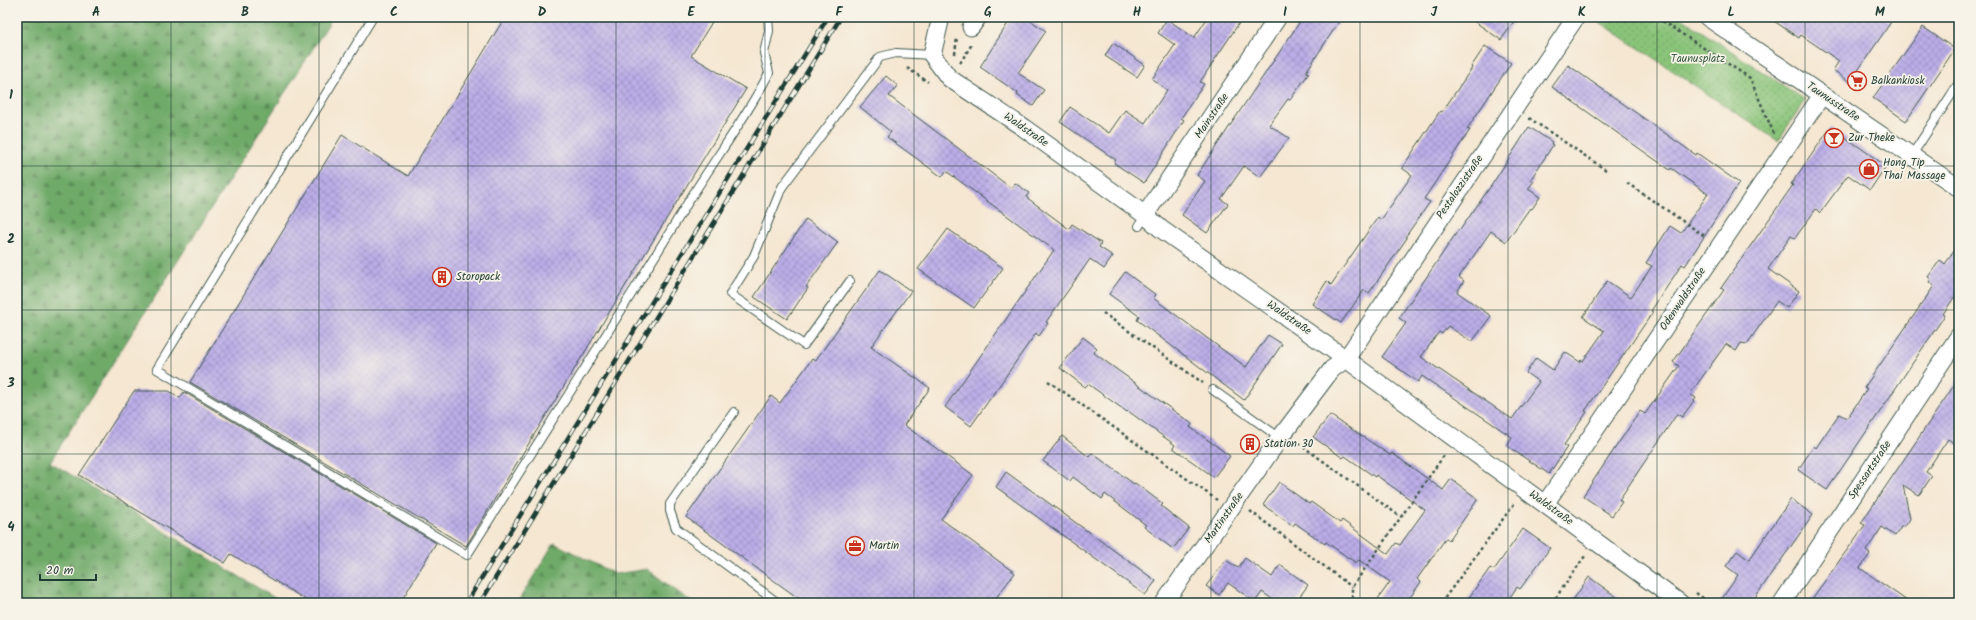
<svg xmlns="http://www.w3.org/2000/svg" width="1976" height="620" font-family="Kalam,sans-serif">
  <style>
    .forest { fill: url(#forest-firs); stroke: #47744e }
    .park { fill: url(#park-dots); stroke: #548056 }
    .building { fill: url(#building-cross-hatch) }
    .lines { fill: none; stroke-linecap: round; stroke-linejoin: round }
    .lane-casing { stroke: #3f564c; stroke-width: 10 }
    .street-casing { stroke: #3f564c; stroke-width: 19 }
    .path { stroke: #3f564c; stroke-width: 2.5; stroke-dasharray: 3 3; stroke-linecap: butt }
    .lane { stroke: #fff; stroke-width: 8 }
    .street { stroke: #fff; stroke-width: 17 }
    .rail-casing { stroke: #1f3d34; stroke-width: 4.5 }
    .rail { stroke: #f7f3e8; stroke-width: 3; stroke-dasharray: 9; stroke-linecap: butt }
    .grid { fill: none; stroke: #1f3d34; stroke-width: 1; stroke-opacity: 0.55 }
    .labels { text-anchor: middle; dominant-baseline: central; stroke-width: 3.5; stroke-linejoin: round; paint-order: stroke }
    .park-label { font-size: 11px; fill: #3a5f45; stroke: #f7f3e8 }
    .poi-label { font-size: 11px; fill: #1f3d34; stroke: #f7f3e8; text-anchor: start }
    .street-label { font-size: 11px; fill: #1f3d34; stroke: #f7f3e8 }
    .neatline { fill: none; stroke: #1f3d34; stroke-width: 1.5 }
    .grid-label { font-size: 13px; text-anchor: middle; font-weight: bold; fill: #1f3d34 }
  </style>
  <defs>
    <pattern id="forest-firs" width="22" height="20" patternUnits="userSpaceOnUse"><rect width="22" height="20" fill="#6faa69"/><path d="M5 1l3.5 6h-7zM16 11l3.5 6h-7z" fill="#5b8c57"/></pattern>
    <pattern id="park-dots" width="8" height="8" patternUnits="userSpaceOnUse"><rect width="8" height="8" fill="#8ac479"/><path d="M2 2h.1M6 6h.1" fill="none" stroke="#70a064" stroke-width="1.8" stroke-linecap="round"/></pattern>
    <pattern id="building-cross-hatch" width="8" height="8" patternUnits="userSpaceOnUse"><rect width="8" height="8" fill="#bbade8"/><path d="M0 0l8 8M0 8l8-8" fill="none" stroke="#978ebd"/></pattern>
  </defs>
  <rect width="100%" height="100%" fill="#f7f3e8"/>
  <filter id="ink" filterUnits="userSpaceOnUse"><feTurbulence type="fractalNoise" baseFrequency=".025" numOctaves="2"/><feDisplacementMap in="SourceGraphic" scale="8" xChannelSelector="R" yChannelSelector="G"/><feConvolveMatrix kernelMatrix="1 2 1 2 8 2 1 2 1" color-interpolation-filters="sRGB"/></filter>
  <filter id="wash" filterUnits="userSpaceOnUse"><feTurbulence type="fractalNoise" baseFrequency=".012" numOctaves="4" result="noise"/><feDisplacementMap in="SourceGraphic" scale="16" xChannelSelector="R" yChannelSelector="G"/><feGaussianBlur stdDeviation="0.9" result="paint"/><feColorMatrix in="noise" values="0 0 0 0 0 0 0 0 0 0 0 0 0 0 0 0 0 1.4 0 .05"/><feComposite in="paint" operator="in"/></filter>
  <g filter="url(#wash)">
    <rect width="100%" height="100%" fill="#f5e7d2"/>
    <g class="forest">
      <path d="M17 17H333L50 462 283 603H17Z"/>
      <path d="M554 543 615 574 647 569 693 603H517Z"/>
    </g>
    <path class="park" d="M1592 17H1680L1805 100 1778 141Z"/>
    <g id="blocks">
      <g class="building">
        <path d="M505 17H703L712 22 691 56 746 89 466 546 190 382 342 135 408 176Z"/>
        <path d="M1012 17H1025L1046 31 1018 73 1044 90 1033 106 1017 95 1018 93 980 67Z"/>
        <path d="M1208 17H1243L1200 82 1204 84 1181 118 1184 120 1144 183 1114 163 1116 160 1060 122 1070 107 1109 133 1125 110 1145 123 1167 90 1152 79 1175 45 1158 33 1167 19 1194 38Z"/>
        <path d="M1303 17H1342L1306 72 1309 73 1290 100 1288 99 1269 125 1289 138 1260 177 1244 166 1221 199 1228 204 1207 233 1182 215 1205 181 1197 175Z"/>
        <path d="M1468 17H1517L1501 40Z"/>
        <path d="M1768 17H1883L1891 22 1850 82 1833 70 1839 61 1801 35 1799 38Z"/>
        <path d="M1923 27 1955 49 1906 121 1873 98Z"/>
        <path d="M1113 43 1145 65 1137 77 1105 56Z"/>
        <path d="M1485 46 1511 63 1467 129 1470 130 1424 199 1430 202 1406 236 1407 238 1369 293 1364 290 1341 323 1312 304 1327 281 1331 285 1378 217 1381 220 1412 175 1402 168 1440 111 1442 112 1472 68 1471 67Z"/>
        <path d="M1568 65 1696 155 1697 153 1739 183 1685 266 1682 264 1651 311 1653 312 1585 411 1587 412 1564 445 1567 447 1549 474 1507 446 1512 437 1422 376 1418 382 1382 357 1406 323 1399 318 1459 229 1460 230 1493 183 1529 127 1552 142 1551 144 1553 145 1531 179 1534 181 1528 189 1540 197 1532 209 1530 208 1506 242 1491 231 1459 277 1464 281 1457 292 1491 316 1472 342 1448 326 1442 334 1439 332 1421 357 1512 419 1539 382 1526 373 1536 358 1553 370 1565 352 1580 362 1581 360 1583 361 1604 331 1583 317 1607 281 1631 297 1652 266 1646 263 1670 226 1681 233 1708 194 1671 168 1670 170 1552 87Z"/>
        <path d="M886 76 898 86 889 96 1011 188 1015 183 1029 193 1026 197 1069 229 1072 224 1101 243 1099 247 1113 256 1104 269 1090 259 1046 322 1048 323 1039 336 1036 333 971 426 945 407 1054 250 946 171 942 177 887 137 891 132 860 107Z"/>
        <path d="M1831 127 1886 166 1870 190 1848 175 1820 213 1816 209 1795 238 1791 236 1768 269 1799 291 1787 308 1777 301 1747 344 1741 343 1736 351 1726 344 1690 394 1696 398 1682 417 1677 414 1619 500 1622 502 1612 516 1583 496 1640 411 1645 414 1679 366 1673 362 1724 290 1721 288 1793 185 1791 184Z"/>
        <path d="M806 219 838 242 806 287 808 288 787 319 754 297Z"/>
        <path d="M948 229 1003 268 974 308 918 269Z"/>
        <path d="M1959 244V290L1943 314 1945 315 1827 490 1798 470 1814 446 1816 448 1839 414 1847 418 1867 389 1864 388 1934 286 1929 282 1931 279 1928 277 1940 260 1945 264Z"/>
        <path d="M880 270 911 291 871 347 930 388 904 425 973 475 941 519 1015 573 992 603H805L686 517 771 396 780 403 812 359 815 361Z"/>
        <path d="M1125 272 1156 295 1153 298 1246 367 1268 335 1282 344 1244 400 1137 320 1139 316 1109 294Z"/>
        <path d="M1083 337 1097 348 1094 353 1192 424 1190 427 1230 456 1214 477 1173 448 1175 445 1128 411 1127 412 1088 384 1085 387 1060 368Z"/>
        <path d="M1959 378V446L1948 439 1926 472 1932 476 1919 495 1903 485 1910 519 1906 525 1901 527 1895 536 1882 527 1866 551 1870 554 1860 568 1910 603H1809L1865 525 1861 523Z"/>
        <path d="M134 391H169L180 398 184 392 436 543 400 603H311L231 554 225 563 79 475Z"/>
        <path d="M1330 415 1390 455 1392 453 1443 490 1451 479 1478 499 1449 540 1446 538 1417 579 1421 582 1406 603H1375L1390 582 1359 560 1356 563 1326 542 1325 544 1295 523 1293 526 1263 505 1279 482 1309 504 1311 502 1340 523 1342 520 1388 554 1396 543 1400 545 1425 510 1376 475 1375 477 1345 456 1343 458 1313 437Z"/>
        <path d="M1062 436 1089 457 1092 453 1134 484 1135 483 1163 504 1161 506 1189 528 1173 549 1144 527 1146 525 1105 494 1102 499 1073 477 1070 481 1043 461Z"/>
        <path d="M1006 472 1156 581 1145 595 996 487Z"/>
        <path d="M1791 499 1813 515 1751 603H1719L1738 575 1726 566 1737 551 1749 560Z"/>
        <path d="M1523 529 1550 548 1520 589 1517 587 1506 603H1465L1490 568 1494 570Z"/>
        <path d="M1245 558 1272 577 1280 565 1308 585 1295 603H1278L1262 592 1255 602 1228 583 1219 595 1206 586 1226 560 1238 568Z"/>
        <path d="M1589 577 1625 603H1571Z"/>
      </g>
    </g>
  </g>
  <g filter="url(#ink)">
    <use href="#blocks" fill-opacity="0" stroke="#3f564c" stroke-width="1"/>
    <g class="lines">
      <defs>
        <g id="lane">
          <path d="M373 17 157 369 467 555C541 438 615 322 687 204 714 160 746 118 769 73L764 53 769 31 768 17"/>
          <path d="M1912 155 1959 83"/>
          <path d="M1139 226 1145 215"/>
          <path d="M850 281 804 345 730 294 754 256 782 187 880 57 896 53 932 55"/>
          <path d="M1213 390 1280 438"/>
          <path d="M734 412 670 504V511L676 528 778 603"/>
        </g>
        <g id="street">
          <path d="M941 17 932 55 949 78 1024 128 1145 215 1161 229 1346 359 1680 603"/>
          <path d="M1707 17 1959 188"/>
          <path d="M971 27 978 17"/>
          <path d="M1145 215 1278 17"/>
          <path d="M1545 504 1822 95"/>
          <path d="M1164 603 1280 438 1332 369 1346 359 1576 17"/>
          <path d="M1782 603 1959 336"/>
        </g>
      </defs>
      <use href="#lane" class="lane-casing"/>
      <use href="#street" class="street-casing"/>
      <g class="path">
        <path d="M1639 17 1659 19 1750 78 1774 134"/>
        <path d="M955 54 957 37"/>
        <path d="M960 63 972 44"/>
        <path d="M907 68 928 82"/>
        <path d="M1529 118 1606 170"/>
        <path d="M1627 183 1706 237"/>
        <path d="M1103 313 1203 383"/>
        <path d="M1048 381 1217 500"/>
        <path d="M1298 443 1401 517"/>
        <path d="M1250 511 1352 587"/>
        <path d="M1696 593 1710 603"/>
        <path d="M1349 603 1352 598V587L1445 454"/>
        <path d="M1441 603 1514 504"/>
        <path d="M1552 603 1585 556"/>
      </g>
      <use href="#lane" class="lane"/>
      <use href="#street" class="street"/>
      <defs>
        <g id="rail">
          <path d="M466 603 828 17"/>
          <path d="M480 603 841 17"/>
        </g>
      </defs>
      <use href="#rail" class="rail-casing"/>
      <use href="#rail" class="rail"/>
    </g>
  </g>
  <path class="grid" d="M171 17V603M319 17V603M468 17V603M616 17V603M765 17V603M914 17V603M1062 17V603M1211 17V603M1360 17V603M1508 17V603M1657 17V603M1805 17V603M17 166H1959M17 310H1959M17 454H1959"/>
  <defs>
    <symbol id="supermarket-ring" viewBox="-11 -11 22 22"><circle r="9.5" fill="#f7f3e8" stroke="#c8321e" stroke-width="1.5"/><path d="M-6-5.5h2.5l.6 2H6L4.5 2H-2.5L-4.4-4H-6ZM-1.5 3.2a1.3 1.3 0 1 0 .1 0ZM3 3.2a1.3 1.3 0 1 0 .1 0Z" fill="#c8321e"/></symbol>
    <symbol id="bar-ring" viewBox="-11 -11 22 22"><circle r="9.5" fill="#f7f3e8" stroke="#c8321e" stroke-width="1.5"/><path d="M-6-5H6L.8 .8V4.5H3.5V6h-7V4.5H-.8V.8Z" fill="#c8321e"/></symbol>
    <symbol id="shop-ring" viewBox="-11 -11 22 22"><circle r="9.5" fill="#f7f3e8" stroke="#c8321e" stroke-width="1.5"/><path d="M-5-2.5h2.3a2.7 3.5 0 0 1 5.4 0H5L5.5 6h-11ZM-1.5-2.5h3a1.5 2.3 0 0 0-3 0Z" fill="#c8321e"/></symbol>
    <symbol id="building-ring" viewBox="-11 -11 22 22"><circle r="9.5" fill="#f7f3e8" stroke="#c8321e" stroke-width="1.5"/><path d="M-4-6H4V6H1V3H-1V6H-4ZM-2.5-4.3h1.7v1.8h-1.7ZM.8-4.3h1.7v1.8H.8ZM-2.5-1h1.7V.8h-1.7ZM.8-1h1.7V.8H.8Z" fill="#c8321e"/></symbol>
    <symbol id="office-ring" viewBox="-11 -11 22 22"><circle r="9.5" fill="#f7f3e8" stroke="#c8321e" stroke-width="1.5"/><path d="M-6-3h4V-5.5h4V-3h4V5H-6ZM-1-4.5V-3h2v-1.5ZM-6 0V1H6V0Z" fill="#c8321e"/></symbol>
  </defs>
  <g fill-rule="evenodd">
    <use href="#supermarket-ring" x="1846" y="70" width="22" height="22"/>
    <use href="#bar-ring" x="1823" y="127" width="22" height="22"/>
    <use href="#shop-ring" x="1858" y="158" width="22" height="22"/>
    <use href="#building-ring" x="431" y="266" width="22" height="22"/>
    <use href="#building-ring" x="1239" y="433" width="22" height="22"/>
    <use href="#office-ring" x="844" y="535" width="22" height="22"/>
  </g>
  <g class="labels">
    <g class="park-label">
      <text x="1698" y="59">Taunusplatz</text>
    </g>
    <g class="poi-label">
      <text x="1871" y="81">Balkankiosk</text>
      <text x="1848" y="138">Zur Theke</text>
      <text x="1883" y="163">Hong Tip<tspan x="1883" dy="13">Thai Massage</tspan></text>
      <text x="456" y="277">Storopack</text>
      <text x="1264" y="444">Station 30</text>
      <text x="869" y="546">Martin</text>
    </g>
    <g class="street-label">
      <text transform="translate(1833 102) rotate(34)">Taunusstraße</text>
      <text transform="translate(1212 116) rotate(-56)">Mainstraße</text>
      <text transform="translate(1026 130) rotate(35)">Waldstraße</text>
      <text transform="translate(1460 187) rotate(-56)">Pestalozzistraße</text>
      <text transform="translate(1683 299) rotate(-56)">Odenwaldstraße</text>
      <text transform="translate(1289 318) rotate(35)">Waldstraße</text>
      <text transform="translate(1870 470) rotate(-56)">Spessartstraße</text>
      <text transform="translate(1551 508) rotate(36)">Waldstraße</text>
      <text transform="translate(1224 518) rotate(-55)">Martinstraße</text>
    </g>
  </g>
  <rect width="1976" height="620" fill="none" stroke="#f7f3e8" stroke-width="44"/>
  <path d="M40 574v6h56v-6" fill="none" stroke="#1f3d34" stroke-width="2"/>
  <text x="46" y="574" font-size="12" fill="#1f3d34" stroke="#f7f3e8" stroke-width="3" paint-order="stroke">20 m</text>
  <rect x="22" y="22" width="1932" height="576" class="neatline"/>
  <g class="grid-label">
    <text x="96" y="16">A</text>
    <text x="245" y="16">B</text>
    <text x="394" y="16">C</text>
    <text x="542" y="16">D</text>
    <text x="691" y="16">E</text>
    <text x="839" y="16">F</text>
    <text x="988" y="16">G</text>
    <text x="1137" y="16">H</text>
    <text x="1285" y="16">I</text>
    <text x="1434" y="16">J</text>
    <text x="1582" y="16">K</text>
    <text x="1731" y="16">L</text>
    <text x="1880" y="16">M</text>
    <text x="11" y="99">1</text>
    <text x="11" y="243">2</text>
    <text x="11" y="387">3</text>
    <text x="11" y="531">4</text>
  </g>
</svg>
